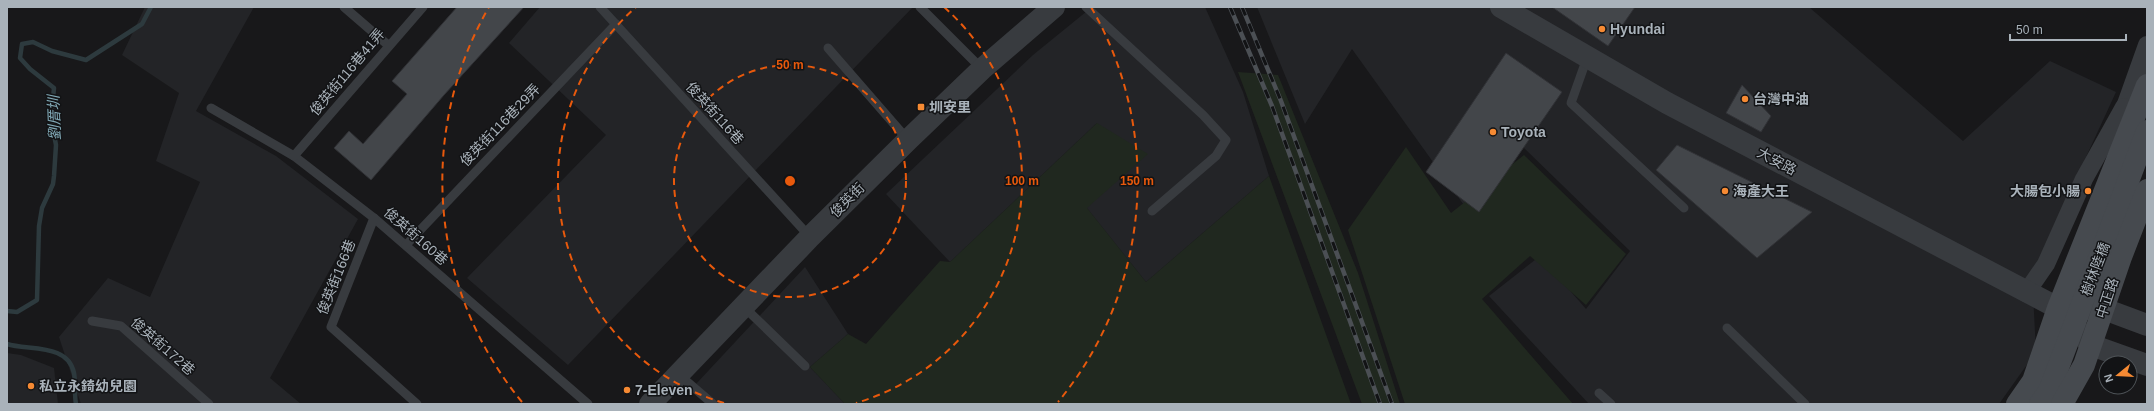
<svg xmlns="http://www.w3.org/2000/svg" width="2154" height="411" font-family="Arial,'Noto Sans TC',sans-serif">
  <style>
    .built { fill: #232427 }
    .green { fill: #20281f }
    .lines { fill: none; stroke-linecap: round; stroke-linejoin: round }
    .stream { stroke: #2d3a3e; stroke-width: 4.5 }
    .building { fill: #43464a; stroke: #313236 }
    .service { stroke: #383b3f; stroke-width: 9 }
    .minor { stroke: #383b3f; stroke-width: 18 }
    .tertiary { stroke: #383b3f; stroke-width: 22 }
    .secondary { stroke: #464a4f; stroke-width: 22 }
    .rail-casing { stroke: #4b4f54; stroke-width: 4.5 }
    .rail { stroke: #121315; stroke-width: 3; stroke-dasharray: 9; stroke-linecap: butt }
    .ring { fill: none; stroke: #e8590c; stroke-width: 2; stroke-dasharray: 7 5 }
    .poi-dot { fill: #f68a33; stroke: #121315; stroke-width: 1.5 }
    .labels { text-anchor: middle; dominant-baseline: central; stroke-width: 3; stroke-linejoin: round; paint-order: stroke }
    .poi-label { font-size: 14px; font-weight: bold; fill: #a9b2ba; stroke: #121315; text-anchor: start }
    .street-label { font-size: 14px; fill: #a9b2ba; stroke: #121315 }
    .water-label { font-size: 15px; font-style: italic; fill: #80a8b5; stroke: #121315 }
    .centre { fill: #e8590c; stroke: #121315; stroke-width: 2 }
    .ring-label { font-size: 12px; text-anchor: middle; font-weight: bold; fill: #e8590c; stroke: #121315; stroke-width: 3; stroke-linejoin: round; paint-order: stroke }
  </style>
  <rect width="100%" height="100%" fill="#18181a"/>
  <g class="built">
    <path d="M145 7H254L196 111 276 156 358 219 270 378 301 404H81L59 337 108 278 150 297 200 182 156 161 179 93 122 55Z"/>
    <path d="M540 7H913L568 365 467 278 606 135 509 43Z"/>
    <path d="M1092 7H1205L1243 92 1269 176 1146 282 1086 207 1097 123 950 262 886 194 1033 55Z"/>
    <path d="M1257 7H1809L1963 141 2050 61 2116 92 2032 274 2036 352 1999 404H1589L1489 296 1540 256 1586 309 1630 251 1523 147 1466 208 1352 49 1305 124Z"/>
    <path d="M805 267 848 334 810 367 845 404H717L696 384Z"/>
    <path d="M7 353 21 355 54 368 58 404H7Z"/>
  </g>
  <g class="green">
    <path d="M1238 72 1278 75 1358 273 1400 404H1362Z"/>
    <path d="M1097 123 1148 154 1087 208 1146 282 1269 176 1351 404H845L810 367 848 334 866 344 940 261 950 262Z"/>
    <path d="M1406 147 1451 213 1524 155 1626 254 1586 305 1530 256 1482 299 1573 404H1405L1348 230Z"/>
  </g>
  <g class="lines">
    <g class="stream">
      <path d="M7 311 17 312 37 300 39 226 42 208 53 184 54 176 56 145 51 119 54 88 30 69 20 58 22 44 33 42 52 51 86 60 142 24 151 7"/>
      <path d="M7 344C28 351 68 343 74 373 76 383 74 394 76 404"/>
    </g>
  </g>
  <g class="building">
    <path d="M457 7H524L444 95 371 180 334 148 349 131 363 144 407 94 392 81Z"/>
    <path d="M1552 7H1635L1608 46Z"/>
    <path d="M1506 53 1562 92 1479 212 1426 172Z"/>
    <path d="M1742 85 1771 116 1761 132 1726 113Z"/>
    <path d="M1677 145 1812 212 1757 258 1656 170Z"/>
  </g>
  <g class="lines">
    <g class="service">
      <path d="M344 7 388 45"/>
      <path d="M600 7 810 237"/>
      <path d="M920 7 982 69"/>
      <path d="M1086 7 1203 115 1226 140 1216 156 1152 211"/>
      <path d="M828 48 908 140"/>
      <path d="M1587 58 1571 103 1684 208"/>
      <path d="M211 108 294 156 374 218 588 404"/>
      <path d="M294 156 423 7"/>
      <path d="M374 218 331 327 417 404"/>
      <path d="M406 245 616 24"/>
      <path d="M743 306 805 366"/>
      <path d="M92 321 121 326 209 404"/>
      <path d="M1727 328 1805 404"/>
      <path d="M678 374 713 404"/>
      <path d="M1599 393 1611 404"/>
    </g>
    <g class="minor">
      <path d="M2121 118 2147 45"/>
      <path d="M2026 293 2046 264 2084 179 2124 107"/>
    </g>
    <g class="tertiary">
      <path d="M1501 7 1667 103 2058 308 2091 345 2147 365"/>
      <path d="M2085 309H2104L2147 325"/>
      <path d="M650 404 810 237 908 140 982 69 1054 7"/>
    </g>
    <g class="secondary">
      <path d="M2017 404 2033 381 2058 308 2147 85"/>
      <path d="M2040 404 2050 389 2147 131"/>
      <path d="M2062 404 2084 365 2121 257 2147 190"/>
    </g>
    <defs>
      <g id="rail">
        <path d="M1230 7 1272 106 1380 404"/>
        <path d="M1242 7 1281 101 1392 404"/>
      </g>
    </defs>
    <use href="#rail" class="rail-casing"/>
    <use href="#rail" class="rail"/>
  </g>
  <g class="ring">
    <circle cx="790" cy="181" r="116"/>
    <path d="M724 403A232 232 0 0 1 636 7M944 7A232 232 0 0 1 856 403"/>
    <path d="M522 402A347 347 0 0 1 489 7M1091 7A347 347 0 0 1 1058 402"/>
  </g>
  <g class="poi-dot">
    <circle cx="1602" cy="29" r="4"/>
    <circle cx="1745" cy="99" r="4"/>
    <rect x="917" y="103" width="8" height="8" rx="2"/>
    <circle cx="1493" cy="132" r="4"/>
    <circle cx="1725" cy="191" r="4"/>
    <circle cx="2088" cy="191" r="4"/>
    <circle cx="31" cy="386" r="4"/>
    <circle cx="627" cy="390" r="4"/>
  </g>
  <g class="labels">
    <g class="poi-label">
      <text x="1610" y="29">Hyundai</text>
      <text x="1753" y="99">台灣中油</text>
      <text x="929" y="107">圳安里</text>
      <text x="1501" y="132">Toyota</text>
      <text x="1733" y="191">海產大王</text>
      <text x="2080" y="191" text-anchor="end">大腸包小腸</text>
      <text x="39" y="386">私立永錡幼兒園</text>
      <text x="635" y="390">7-Eleven</text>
    </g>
    <g class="street-label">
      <text transform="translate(347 72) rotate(-50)">俊英街116巷41弄</text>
      <text transform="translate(715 113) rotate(48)">俊英街116巷</text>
      <text transform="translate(500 125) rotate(-46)">俊英街116巷29弄</text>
      <text transform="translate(1777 161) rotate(28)">大安路</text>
      <text transform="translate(847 200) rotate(-45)">俊英街</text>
      <text transform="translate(416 236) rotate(41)">俊英街160巷</text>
      <text transform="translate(2095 269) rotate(-69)">樹林陸橋</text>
      <text transform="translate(336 277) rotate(-68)">俊英街166巷</text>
      <text transform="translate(2107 298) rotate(-72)">中正路</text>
      <text transform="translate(163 346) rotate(41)">俊英街172巷</text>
    </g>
    <g class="water-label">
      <text transform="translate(54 118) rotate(-92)">劉厝圳</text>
    </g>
  </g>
  <circle cx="790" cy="181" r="6" class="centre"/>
  <g class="ring-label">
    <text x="790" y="69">50 m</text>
    <text x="1022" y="185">100 m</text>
    <text x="1137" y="185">150 m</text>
  </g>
  <rect width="2154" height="411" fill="none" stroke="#a9b2ba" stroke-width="16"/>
  <g transform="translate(2118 375) rotate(252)"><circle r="19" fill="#121315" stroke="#4e5357"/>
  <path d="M0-3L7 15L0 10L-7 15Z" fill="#f68a33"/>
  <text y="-6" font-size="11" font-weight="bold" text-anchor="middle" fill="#a9b2ba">N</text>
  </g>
  <path d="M2010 34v6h116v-6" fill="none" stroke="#a9b2ba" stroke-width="2"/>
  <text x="2016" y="34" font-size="12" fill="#a9b2ba" stroke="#121315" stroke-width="3" paint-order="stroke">50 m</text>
</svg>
